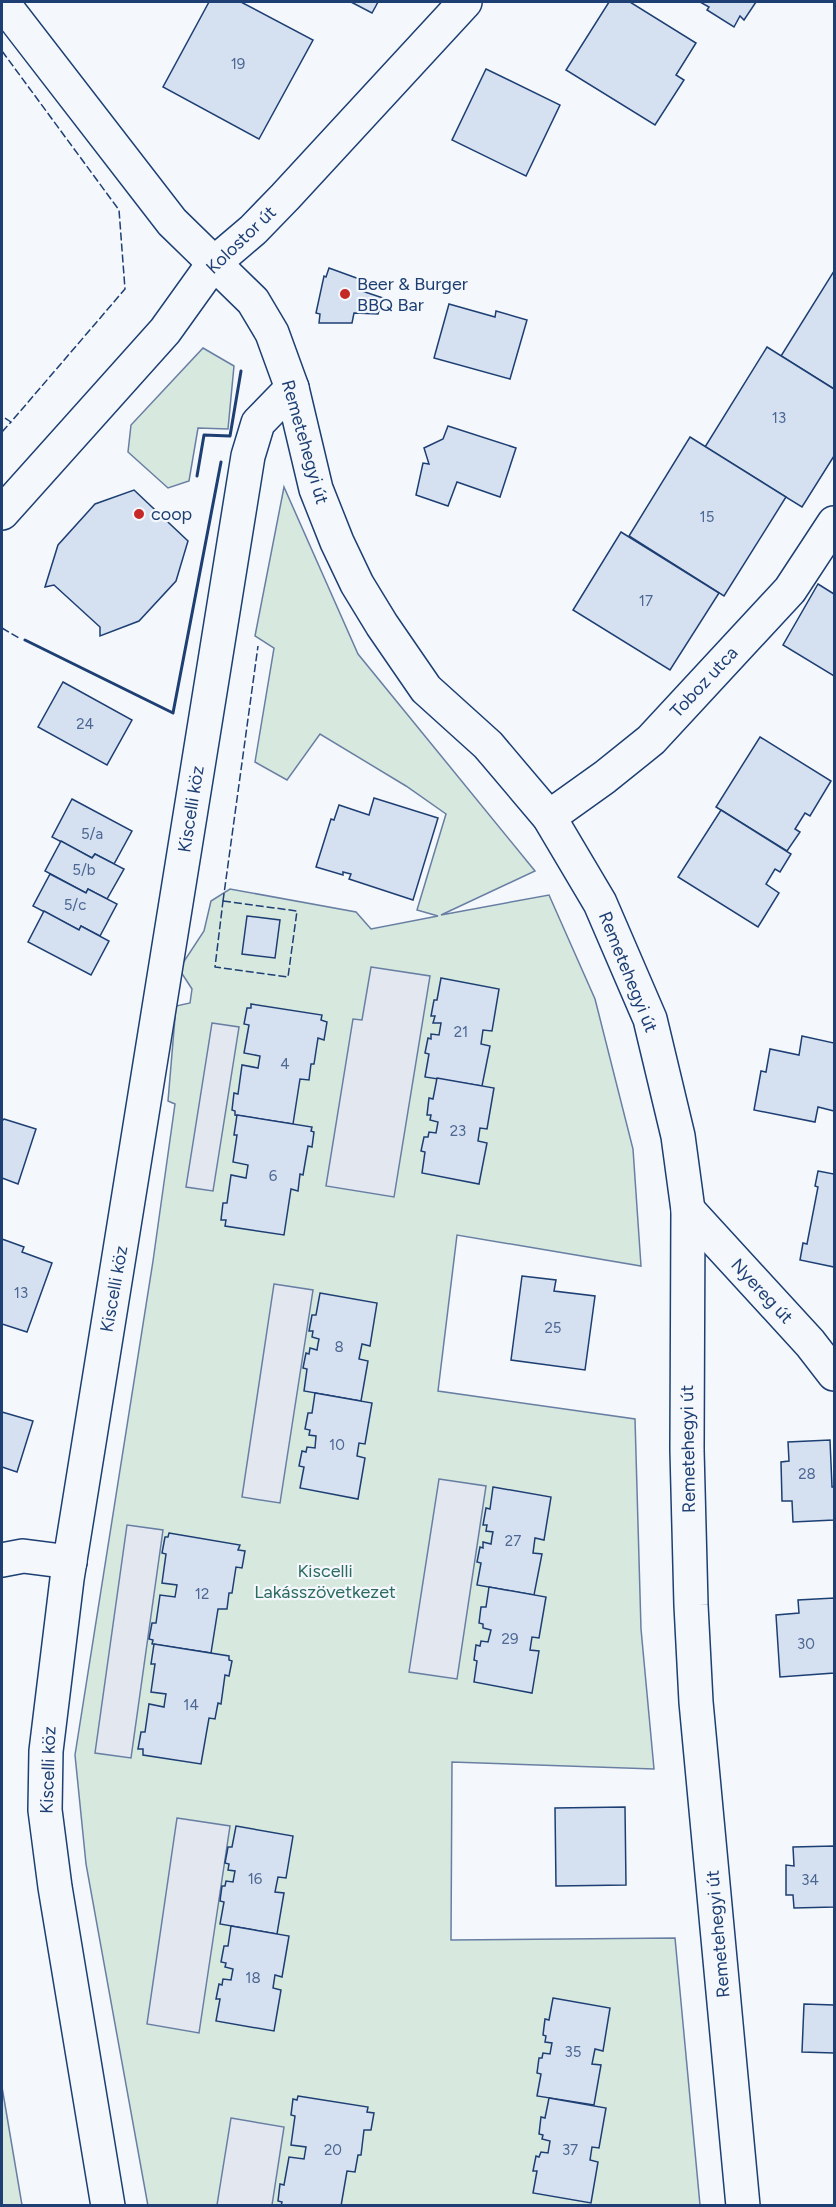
<svg xmlns="http://www.w3.org/2000/svg" width="836" height="2207" font-family="Figtree,sans-serif">
  <style>
    .green { fill: #d7e8df; stroke: #687fa3; stroke-width: 1.5 }
    .parking { fill: #e3e8f0; stroke: #687fa3; stroke-width: 1.5 }
    .building { fill: #d5e0f0; stroke: #1d3f73; stroke-width: 1.5 }
    .lines { fill: none; stroke-linecap: round; stroke-linejoin: round }
    .minor-casing { stroke: #1d3f73; stroke-width: 36 }
    .minor { stroke: #f4f7fb; stroke-width: 33 }
    .fence { stroke: #1d3f73; stroke-width: 1.5; stroke-dasharray: 8 3; stroke-linecap: butt }
    .wall { stroke: #1d3f73; stroke-width: 3 }
    .poi-dot { fill: #c62828; stroke: #f4f7fb; stroke-width: 2 }
    .labels { text-anchor: middle; dominant-baseline: central; stroke-width: 4.5; stroke-linejoin: round; paint-order: stroke }
    .number-label { font-size: 15px; fill: #4b6792 }
    .street-label { font-size: 18px; fill: #1d3f73; stroke: #f4f7fb }
    .poi-label { font-size: 18px; fill: #1d3f73; stroke: #f4f7fb; text-anchor: start }
    .park-label { font-size: 18px; fill: #2c6c60; stroke: #f4f7fb }
  </style>
  <rect width="100%" height="100%" fill="#f4f7fb"/>
  <g class="green">
    <path d="M203 348 234 366 228 429 198 428 189 481 168 488 128 452 131 425Z"/>
    <path d="M284 487 358 654 535 871 441 915 549 895 595 999 633 1149 641 1266 457 1235 438 1391 635 1419 641 1629 654 1769 452 1762 451 1940 675 1938 700 2205 148 2206 86 1864 75 1755 153 1261 175 1104 168 1101 176 1006 190 1003 192 989 179 969 204 931 211 901 230 889 356 912 371 929 438 916 417 910 446 814 406 786 320 734 287 780 255 762 274 648 255 636Z"/>
    <path d="M2 2087 22 2205H2Z"/>
  </g>
  <g class="parking">
    <path d="M371 967 430 976 394 1197 326 1186 353 1019 362 1020Z"/>
    <path d="M212 1023 239 1027 213 1191 186 1187Z"/>
    <path d="M274 1284 313 1290 280 1503 242 1497Z"/>
    <path d="M439 1479 486 1486 457 1679 409 1672Z"/>
    <path d="M127 1525 163 1530 131 1758 95 1753Z"/>
    <path d="M177 1818 230 1826 199 2033 147 2024Z"/>
    <path d="M231 2118 284 2127 272 2205H217Z"/>
  </g>
  <g class="building">
    <path d="M209 2H241L313 40 259 139 163 87Z"/>
    <path d="M351 2H378L372 13Z"/>
    <path d="M609 2H630L696 43 676 75 684 80 655 125 566 70Z"/>
    <path d="M700 2H756L744 20 740 16 734 27 707 10 709 7Z"/>
    <path d="M486 69 560 105 526 176 452 140Z"/>
    <path d="M329 268 362 280 359 290 383 298 378 314 354 313 352 323H319L320 314 316 313 324 276 326 277Z"/>
    <path d="M834 271V389L781 356Z"/>
    <path d="M449 304 495 317 496 311 527 320 510 379 434 358Z"/>
    <path d="M767 347 834 389V456L802 507 705 447Z"/>
    <path d="M448 426 516 448 500 497 457 482 448 506 416 495 423 463 429 464 424 448 443 439Z"/>
    <path d="M690 437 786 497 724 596 629 536Z"/>
    <path d="M134 490 188 541 176 581 139 621 100 636V627L54 585 45 587 58 545 95 504Z"/>
    <path d="M621 532 719 593 670 670 573 610Z"/>
    <path d="M818 584 834 594V676L783 645Z"/>
    <path d="M63 682 132 720 107 765 38 727Z"/>
    <path d="M760 737 831 781 810 816 805 813 795 829 800 832 787 851 716 807Z"/>
    <path d="M374 798 438 818 413 900 349 879 351 874 343 872V875L316 867 331 819 334 820 339 805 369 815Z"/>
    <path d="M72 799 132 831 114 864 95 854 92 858 52 837Z"/>
    <path d="M721 810 791 854 780 872 775 869 766 884 779 893 758 927 678 877Z"/>
    <path d="M61 841 92 858 95 854 124 869 107 899 88 889 86 893 45 871Z"/>
    <path d="M50 874 86 893 88 889 117 904 100 936 81 926 79 930 33 906Z"/>
    <path d="M44 911 79 930 81 926 109 941 91 975 28 942Z"/>
    <path d="M247 916 280 920 275 958 242 954Z"/>
    <path d="M441 978 499 989 492 1031 483 1030 481 1044 490 1046 482 1086 425 1077 429 1054 425 1053 428 1038 431 1039V1034L439 1035 441 1023H433L435 1016H431L434 1000H437Z"/>
    <path d="M251 1004 322 1015 321 1020 327 1022 324 1040 318 1038 314 1064H311L309 1080 300 1079 293 1124 235 1115V1111L232 1110 234 1093 238 1094 242 1065 258 1068 260 1056 244 1053 249 1025 244 1024 247 1008H251Z"/>
    <path d="M802 1036 834 1043V1111L818 1107 815 1122 754 1110 761 1071 766 1072 770 1049 799 1055Z"/>
    <path d="M437 1078 494 1088 487 1129 480 1128 478 1141 487 1143 479 1184 422 1173 425 1152 421 1151 424 1137H428L429 1132 436 1133 438 1122 430 1120 431 1115H427L429 1098 433 1099Z"/>
    <path d="M237 1115 312 1127 311 1131 314 1132 312 1147 308 1146 303 1175 300 1174 298 1191 291 1189 284 1235 225 1226 226 1220H221L223 1203H227L231 1175 246 1178 248 1165 233 1162 237 1135H234Z"/>
    <path d="M4 1119 36 1129 18 1184 2 1178V1121Z"/>
    <path d="M818 1171 834 1174V1267L800 1260 803 1243 807 1244 818 1187 815 1186Z"/>
    <path d="M2 1239 24 1247 22 1252 52 1263 27 1332 2 1324Z"/>
    <path d="M522 1276 556 1280 554 1291 595 1296 585 1370 511 1360Z"/>
    <path d="M320 1293 377 1303 370 1346 362 1344 359 1359 368 1361 361 1401 304 1391 307 1369 303 1368 306 1353 309 1354 310 1348 317 1350 318 1344 319 1339 312 1337 313 1331H309L312 1315H316Z"/>
    <path d="M315 1393 372 1403 365 1444 359 1443 357 1456 365 1458 358 1499 300 1488 304 1467 299 1466 302 1451 306 1452 307 1447 315 1448 316 1436 309 1435 310 1430 305 1429 308 1413H312Z"/>
    <path d="M2 1412 33 1421 17 1472 2 1467Z"/>
    <path d="M830 1440 832 1487H834V1520L793 1522 792 1501H782L781 1462 789 1461 788 1442Z"/>
    <path d="M493 1487 551 1497 544 1540 535 1538 533 1553 542 1554 534 1595 477 1585 481 1563 477 1562 480 1547 483 1548V1542L491 1544 492 1537 493 1532 486 1531 487 1525H483L486 1508 490 1509Z"/>
    <path d="M169 1533 240 1545 238 1550 245 1551 242 1568 236 1567 232 1593H229L227 1609H218L211 1653 152 1644 153 1640 149 1639 152 1623H156L160 1595 175 1597 177 1585 162 1583 166 1554 162 1553 165 1537H168Z"/>
    <path d="M489 1587 546 1597 539 1638 532 1637 530 1650 539 1651 532 1693 474 1682 477 1661 474 1660 476 1645 480 1646 481 1641 488 1642 491 1630 483 1628V1624L479 1623 481 1607H486Z"/>
    <path d="M834 1598V1673L780 1677 776 1615 799 1613 798 1600Z"/>
    <path d="M154 1644 229 1656V1660L232 1661 229 1676 225 1675 221 1704 218 1703 215 1719 209 1718 201 1764 143 1755V1749H138L141 1732H145L149 1704 164 1707 165 1700 166 1694 151 1692 155 1664H151Z"/>
    <path d="M625 1807 626 1885 556 1886 555 1808Z"/>
    <path d="M236 1826 293 1836 286 1878 278 1877 275 1892 284 1893 277 1934 220 1924 224 1902 220 1901 222 1886H225L226 1881 233 1882 235 1871 228 1870 229 1864 225 1863 228 1847H232Z"/>
    <path d="M834 1846V1907L794 1908 793 1895H786V1865L794 1866 793 1847Z"/>
    <path d="M231 1926 289 1936 282 1977 275 1975 273 1988 281 1990 274 2031 216 2021 220 1999H216L219 1984 222 1985 223 1979 231 1980 233 1969 225 1967 226 1963 221 1962 224 1946H228Z"/>
    <path d="M553 1998 610 2008 603 2051 595 2049 592 2064 601 2065 594 2105 537 2096 541 2074 537 2073 539 2058H542L543 2053 550 2054 552 2043 545 2042 546 2036 543 2035 545 2019 549 2020Z"/>
    <path d="M804 2004 834 2005V2053L802 2052Z"/>
    <path d="M298 2096 368 2107 367 2112 374 2113 371 2130H364L361 2155H358L355 2172 347 2171 341 2206H281L282 2202 278 2201 280 2184 284 2185 289 2157 304 2159 306 2147 291 2145 295 2116 291 2115 293 2099 297 2100Z"/>
    <path d="M549 2098 606 2108 599 2148 592 2147 590 2160 598 2162 591 2203 533 2193 537 2171H533L536 2156 539 2157 541 2152 548 2153 550 2141 542 2139 543 2135 539 2134 541 2117 545 2118Z"/>
  </g>
  <g class="lines">
    <defs>
      <g id="minor">
        <path d="M2 2 172 222 253 301 272 333 292 388 316 489 337 542 357 584 382 625 426 689 488 745 549 817 600 903 650 1019 678 1136 688 1210 687 1450 691 1605 696 1702 743 2206"/>
        <path d="M2 513 165 331 213 264 253 230 285 197 465 2"/>
        <path d="M549 817 605 777 651 740 790 590 834 523"/>
        <path d="M688 1210 810 1343 834 1374"/>
        <path d="M2 1560 23 1556 70 1562"/>
        <path d="M108 2206 55 1887 45 1810 46 1751 67 1579 248 456 258 423 292 388"/>
      </g>
    </defs>
    <use href="#minor" class="minor-casing"/>
    <use href="#minor" class="minor"/>
    <g class="fence">
      <path d="M2 51 119 210 125 289 11 422 2 416"/>
      <path d="M2 432 11 422"/>
      <path d="M2 628 19 638"/>
      <path d="M223 901 297 911 288 977 215 967Z"/>
      <path d="M223 901 258 646"/>
    </g>
    <g class="wall">
      <path d="M197 476 204 435 230 436 241 371"/>
      <path d="M25 640 173 713 221 462"/>
    </g>
  </g>
  <g class="poi-dot">
    <circle cx="345" cy="294" r="6"/>
    <circle cx="139" cy="514" r="6"/>
  </g>
  <g class="labels">
    <g class="number-label">
      <text x="238" y="64">19</text>
      <text x="779" y="418">13</text>
      <text x="707" y="517">15</text>
      <text x="646" y="601">17</text>
      <text x="85" y="724">24</text>
      <text x="92" y="834">5/a</text>
      <text x="84" y="870">5/b</text>
      <text x="75" y="905">5/c</text>
      <text x="461" y="1032">21</text>
      <text x="285" y="1064">4</text>
      <text x="458" y="1131">23</text>
      <text x="273" y="1176">6</text>
      <text x="21" y="1293">13</text>
      <text x="553" y="1328">25</text>
      <text x="339" y="1347">8</text>
      <text x="337" y="1445">10</text>
      <text x="807" y="1474">28</text>
      <text x="513" y="1541">27</text>
      <text x="202" y="1594">12</text>
      <text x="510" y="1639">29</text>
      <text x="806" y="1644">30</text>
      <text x="191" y="1705">14</text>
      <text x="255" y="1879">16</text>
      <text x="810" y="1880">34</text>
      <text x="253" y="1978">18</text>
      <text x="573" y="2052">35</text>
      <text x="333" y="2150">20</text>
      <text x="570" y="2150">37</text>
    </g>
    <g class="street-label">
      <text transform="translate(241 240) rotate(-44)">Kolostor út</text>
      <text transform="translate(305 442) rotate(74)">Remetehegyi út</text>
      <text transform="translate(704 682) rotate(-47)">Toboz utca</text>
      <text transform="translate(191 809) rotate(-81)">Kiscelli köz</text>
      <text transform="translate(628 972) rotate(68)">Remetehegyi út</text>
      <text transform="translate(114 1289) rotate(-80)">Kiscelli köz</text>
      <text transform="translate(762 1291) rotate(47)">Nyereg út</text>
      <text transform="translate(688 1449) rotate(-91)">Remetehegyi út</text>
      <text transform="translate(48 1770) rotate(-88)">Kiscelli köz</text>
      <text transform="translate(718 1934) rotate(-95)">Remetehegyi út</text>
    </g>
    <g class="poi-label">
      <text x="357" y="284">Beer &amp; Burger<tspan x="357" dy="21">BBQ Bar</tspan></text>
      <text x="151" y="514">coop</text>
    </g>
    <g class="park-label">
      <text x="325" y="1571">Kiscelli<tspan x="325" dy="21">Lakásszövetkezet</tspan></text>
    </g>
  </g>
  <rect width="836" height="2207" fill="none" stroke="#1d3f73" stroke-width="6"/>
</svg>
